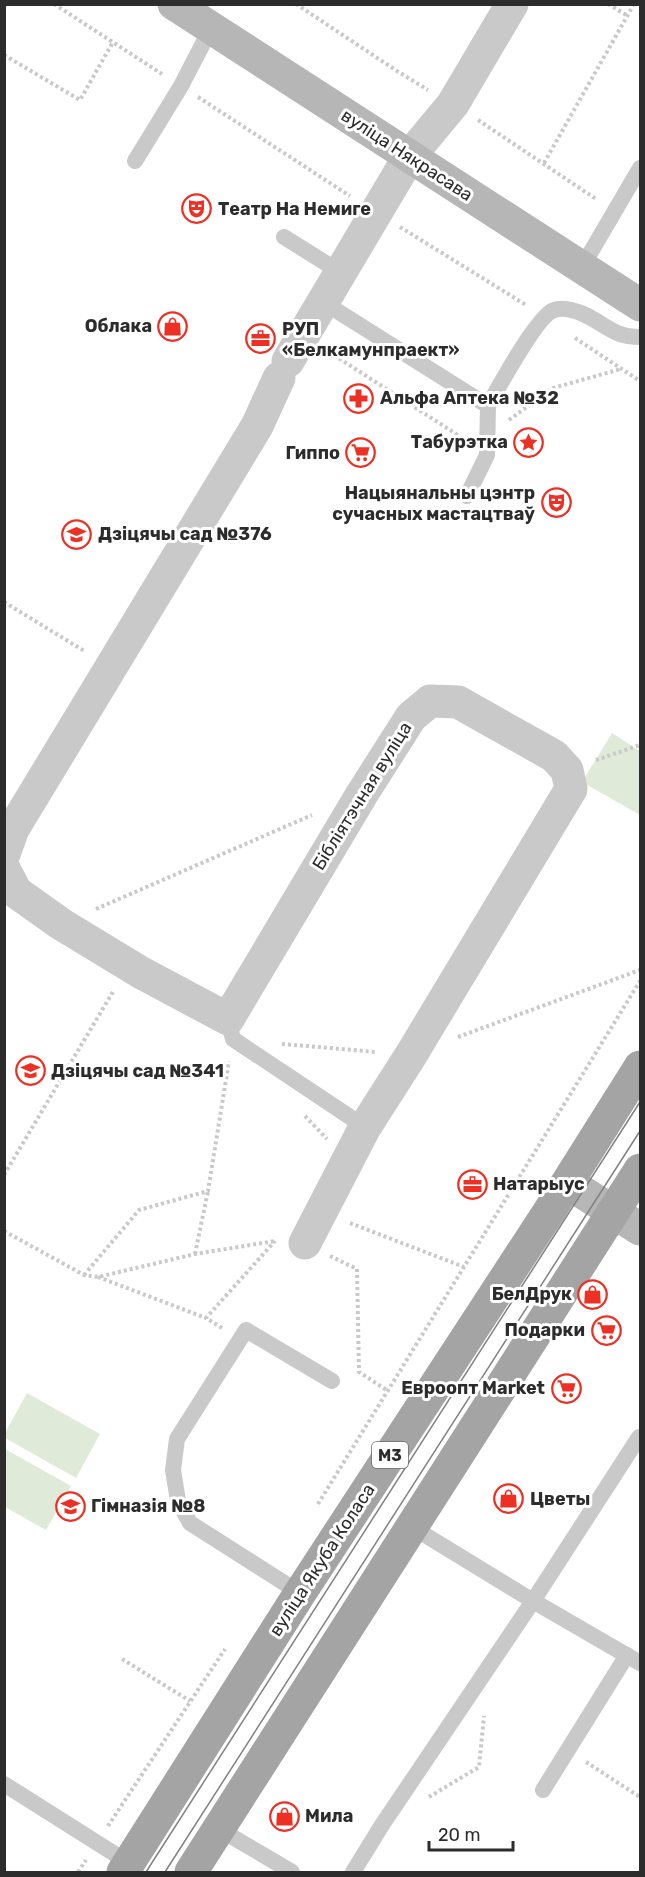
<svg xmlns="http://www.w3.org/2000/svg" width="645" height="1877" font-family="Rubik,sans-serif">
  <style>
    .green { fill: #dfebd8 }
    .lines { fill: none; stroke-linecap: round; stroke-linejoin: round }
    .path { stroke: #c9c9c9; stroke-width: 4; stroke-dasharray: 3 3; stroke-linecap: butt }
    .lane { stroke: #c9c9c9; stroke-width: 16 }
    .street { stroke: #c9c9c9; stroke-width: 33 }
    .secondary { stroke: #b6b6b6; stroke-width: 33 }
    .primary { stroke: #a4a4a4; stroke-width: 33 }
    .tram { stroke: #818181; stroke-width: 1.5 }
    .labels { text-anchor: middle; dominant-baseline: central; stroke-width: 6; stroke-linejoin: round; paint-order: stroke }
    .shield { fill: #fff; stroke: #6b6b6b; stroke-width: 1.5 }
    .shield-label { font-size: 16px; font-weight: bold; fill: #2c2c2c }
    .street-label { font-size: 18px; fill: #2c2c2c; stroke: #fff }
    .poi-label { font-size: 18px; font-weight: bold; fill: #2c2c2c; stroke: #fff; text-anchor: start }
  </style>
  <rect width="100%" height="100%" fill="#fff"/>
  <g class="green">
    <path d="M612 733 640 751V815L582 782Z"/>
    <path d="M27 1393 100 1434 76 1478 5 1438V1433Z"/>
    <path d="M5 1449 71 1486 46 1530 5 1507Z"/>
  </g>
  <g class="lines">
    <g class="path">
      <path d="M54 4 162 74"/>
      <path d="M296 4 397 71 428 90"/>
      <path d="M608 4 628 16"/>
      <path d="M4 55 80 100 113 42"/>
      <path d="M198 97 350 196"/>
      <path d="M478 120 596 199"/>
      <path d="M544 163 634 4"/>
      <path d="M400 227 526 305"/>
      <path d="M575 338 640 381"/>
      <path d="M329 352 464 439"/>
      <path d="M509 420 553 388 621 369"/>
      <path d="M4 602 86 652"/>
      <path d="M596 760 640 745"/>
      <path d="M96 909 312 815"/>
      <path d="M458 1037 640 970"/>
      <path d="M282 1044 376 1052"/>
      <path d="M305 1116 327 1139"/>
      <path d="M4 1175 114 990"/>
      <path d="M350 1223 464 1267"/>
      <path d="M4 1231 84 1275 98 1277 195 1254 275 1241"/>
      <path d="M195 1254 208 1191"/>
      <path d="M330 1256 357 1269 359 1372 388 1391"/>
      <path d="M84 1275 139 1210 208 1191 229 1061"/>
      <path d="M98 1277 206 1318"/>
      <path d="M222 1328 206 1318 275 1241"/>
      <path d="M318 1504 640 981"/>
      <path d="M122 1659 190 1701"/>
      <path d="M586 1762 640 1797"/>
      <path d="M429 1797 479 1767 484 1716"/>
      <path d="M108 1826 225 1649"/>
      <path d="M78 1872 86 1860"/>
    </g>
    <g class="lane">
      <path d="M135 161 181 86 211 28"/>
      <path d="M284 237 340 272"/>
      <path d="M582 267 640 168"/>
      <path d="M323 302 488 406C498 388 538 315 554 310 563 307 573 310 581 313 605 323 612 337 640 337"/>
      <path d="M467 496 487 455 488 406"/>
      <path d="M228 1019 233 1039 365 1127"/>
      <path d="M412 1527 533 1601 640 1663"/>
      <path d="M300 1593 190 1523 178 1501 173 1470 177 1439 246 1330 332 1381"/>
      <path d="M4 1784 129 1863"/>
      <path d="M543 1790 627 1655"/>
      <path d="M219 1829 292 1872"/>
      <path d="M353 1872 382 1825 533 1601 639 1437 640 1438"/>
    </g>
    <g class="street">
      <path d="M288 361 409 157 453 104 512 4"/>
      <path d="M4 854 13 829 257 426 279 378"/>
      <path d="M4 869 16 892 61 924 140 972 228 1019 362 794 411 717 430 701 458 702 554 756 567 770 571 789 411 1055 365 1127 305 1243"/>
    </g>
    <g class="secondary">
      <path d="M174 4 640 305"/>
      <path d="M568 1183 640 1229"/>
    </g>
    <g class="primary">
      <path d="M123 1872 300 1593 550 1210 640 1067"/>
      <path d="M191 1872 640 1170"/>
    </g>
    <g class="tram">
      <path d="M146 1872 640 1102"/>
      <path d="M165 1872 640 1131"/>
    </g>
  </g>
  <defs>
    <symbol id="theatre-ring" viewBox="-11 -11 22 22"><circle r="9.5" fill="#fff" stroke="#ed3024" stroke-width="1.5"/><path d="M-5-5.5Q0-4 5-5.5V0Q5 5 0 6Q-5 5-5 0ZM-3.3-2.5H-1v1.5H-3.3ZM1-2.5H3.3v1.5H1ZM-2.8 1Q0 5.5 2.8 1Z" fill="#ed3024"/></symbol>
    <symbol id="shop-ring" viewBox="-11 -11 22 22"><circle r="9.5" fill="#fff" stroke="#ed3024" stroke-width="1.5"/><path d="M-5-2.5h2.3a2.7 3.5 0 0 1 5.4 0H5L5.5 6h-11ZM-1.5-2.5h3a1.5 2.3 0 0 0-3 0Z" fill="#ed3024"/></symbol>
    <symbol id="office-ring" viewBox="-11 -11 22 22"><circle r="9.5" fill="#fff" stroke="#ed3024" stroke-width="1.5"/><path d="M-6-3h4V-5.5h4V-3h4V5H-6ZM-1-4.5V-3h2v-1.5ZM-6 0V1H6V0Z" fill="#ed3024"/></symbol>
    <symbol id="pharmacy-ring" viewBox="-11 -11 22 22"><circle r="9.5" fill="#fff" stroke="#ed3024" stroke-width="1.5"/><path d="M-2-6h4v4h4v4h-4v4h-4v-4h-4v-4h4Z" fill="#ed3024"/></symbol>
    <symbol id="sight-ring" viewBox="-11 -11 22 22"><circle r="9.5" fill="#fff" stroke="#ed3024" stroke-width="1.5"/><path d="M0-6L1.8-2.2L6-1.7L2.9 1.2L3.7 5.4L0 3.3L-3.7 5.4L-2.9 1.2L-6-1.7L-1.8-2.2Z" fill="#ed3024"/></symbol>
    <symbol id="supermarket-ring" viewBox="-11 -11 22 22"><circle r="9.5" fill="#fff" stroke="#ed3024" stroke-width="1.5"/><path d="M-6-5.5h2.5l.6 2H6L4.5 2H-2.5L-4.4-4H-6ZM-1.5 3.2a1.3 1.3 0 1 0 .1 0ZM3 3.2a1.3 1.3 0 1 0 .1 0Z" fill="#ed3024"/></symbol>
    <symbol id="school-ring" viewBox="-11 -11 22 22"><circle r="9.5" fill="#fff" stroke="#ed3024" stroke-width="1.5"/><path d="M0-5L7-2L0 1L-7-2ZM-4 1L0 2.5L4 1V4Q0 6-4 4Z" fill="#ed3024"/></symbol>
  </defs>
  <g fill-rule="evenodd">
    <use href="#theatre-ring" x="180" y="192" width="33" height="33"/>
    <use href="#shop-ring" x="156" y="310" width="33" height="33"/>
    <use href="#office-ring" x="244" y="322" width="33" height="33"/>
    <use href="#pharmacy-ring" x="342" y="382" width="33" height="33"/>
    <use href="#sight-ring" x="512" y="426" width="33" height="33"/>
    <use href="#supermarket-ring" x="344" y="436" width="33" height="33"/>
    <use href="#theatre-ring" x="540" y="486" width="33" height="33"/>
    <use href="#school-ring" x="60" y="518" width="33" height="33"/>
    <use href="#school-ring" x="14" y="1054" width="33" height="33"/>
    <use href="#office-ring" x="456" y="1168" width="33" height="33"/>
    <use href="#shop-ring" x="576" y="1278" width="33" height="33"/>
    <use href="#supermarket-ring" x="590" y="1314" width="33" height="33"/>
    <use href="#supermarket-ring" x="550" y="1372" width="33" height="33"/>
    <use href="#shop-ring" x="492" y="1482" width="33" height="33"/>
    <use href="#school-ring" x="54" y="1490" width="33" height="33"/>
    <use href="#shop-ring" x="268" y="1800" width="33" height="33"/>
  </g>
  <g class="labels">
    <rect class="shield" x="372" y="1442" width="36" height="26" rx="4.5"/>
    <g class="shield-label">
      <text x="390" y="1455">М3</text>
    </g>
    <g class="street-label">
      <text transform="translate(407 155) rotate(33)">вуліца Някрасава</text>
      <text transform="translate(362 796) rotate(-58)">Бібліятэчная вуліца</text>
      <text transform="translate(322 1560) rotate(-57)">вуліца Якуба Коласа</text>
    </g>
    <g class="poi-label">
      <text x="218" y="209">Театр На Немиге</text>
      <text x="152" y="326" text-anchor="end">Облака</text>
      <text x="282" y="329">РУП<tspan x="282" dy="21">«Белкамунпраект»</tspan></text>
      <text x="380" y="398">Альфа Аптека №32</text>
      <text x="508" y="442" text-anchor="end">Табурэтка</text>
      <text x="340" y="453" text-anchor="end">Гиппо</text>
      <text x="535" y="493" text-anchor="end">Нацыянальны цэнтр<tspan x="535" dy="21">сучасных мастацтваў</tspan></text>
      <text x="98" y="534">Дзіцячы сад №376</text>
      <text x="51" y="1071">Дзіцячы сад №341</text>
      <text x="493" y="1184">Натарыус</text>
      <text x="572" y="1294" text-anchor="end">БелДрук</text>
      <text x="585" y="1330" text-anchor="end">Подарки</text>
      <text x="545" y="1388" text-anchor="end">Евроопт Market</text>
      <text x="530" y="1499">Цветы</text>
      <text x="91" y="1506">Гімназія №8</text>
      <text x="305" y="1816">Мила</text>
    </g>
  </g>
  <rect width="645" height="1877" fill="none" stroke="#2c2c2c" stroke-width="12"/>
  <path d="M429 1841v9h84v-9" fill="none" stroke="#2c2c2c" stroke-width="3"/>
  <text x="438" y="1841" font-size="18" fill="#2c2c2c" stroke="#ffffff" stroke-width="4.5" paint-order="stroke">20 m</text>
</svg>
